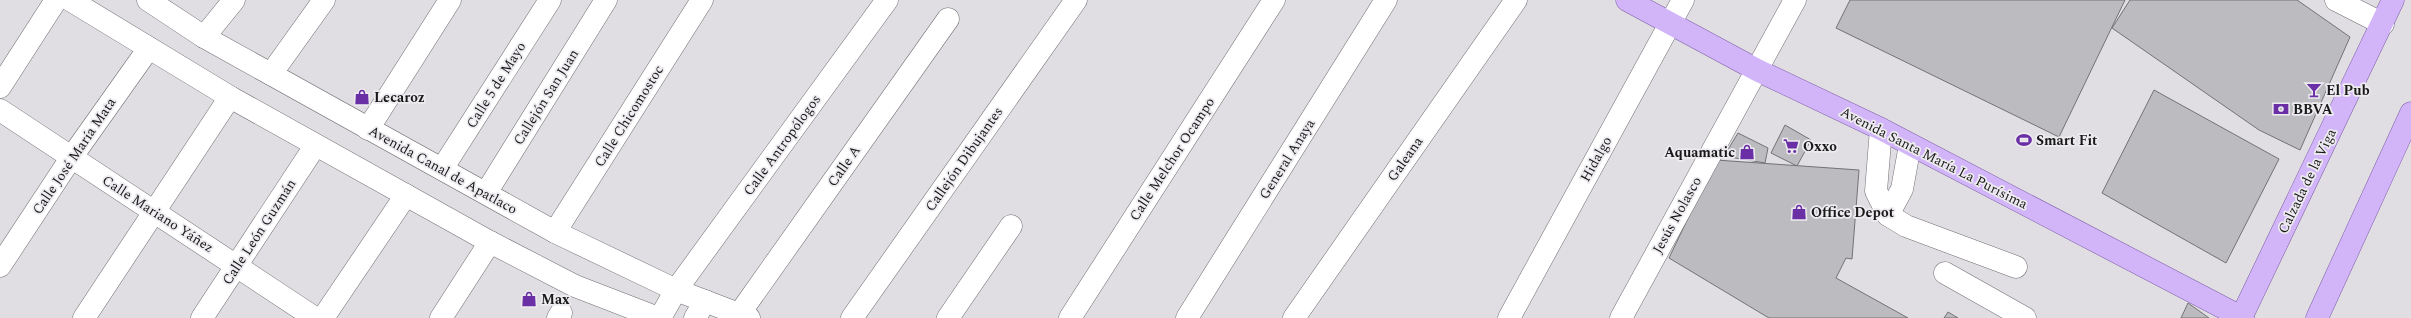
<svg xmlns="http://www.w3.org/2000/svg" width="2411" height="318" font-family="Spectral,serif">
  <style>
    .building { fill: #bcbbbf; stroke: #737276 }
    .lines { fill: none; stroke-linecap: round; stroke-linejoin: round }
    .minor-casing { stroke: #706f73; stroke-width: 23 }
    .major-casing { stroke: #7d5ea7; stroke-width: 23 }
    .minor { stroke: #fff; stroke-width: 22 }
    .major { stroke: #d2b5f8; stroke-width: 22 }
    .labels { text-anchor: middle; dominant-baseline: central; stroke-width: 3.5; stroke-linejoin: round; paint-order: stroke }
    .street-label { font-size: 14px; fill: #181819; stroke: #edebef }
    .poi-label { font-size: 14px; font-weight: bold; fill: #181819; stroke: #edebef; text-anchor: start }
  </style>
  <rect width="100%" height="100%" fill="#e0dee2"/>
  <g class="building">
    <path d="M1850 0H2125L2059 137 1836 28Z"/>
    <path d="M2130 0H2297L2350 37 2300 150 2259 130 2112 28Z"/>
    <path d="M2154 90 2279 159 2226 263 2102 193Z"/>
    <path d="M1785 125 1811 140 1797 166 1771 153Z"/>
    <path d="M1738 133 1768 148 1765 163 1724 156Z"/>
    <path d="M1716 160 1859 170 1852 259 1846 258 1836 278 1908 318H1769L1669 258Z"/>
    <path d="M2188 303 2209 318H2181Z"/>
    <path d="M1948 312 1958 318H1944Z"/>
  </g>
  <g class="lines">
    <defs>
      <g id="minor">
        <path d="M70 0 230 97 490 242 575 286 658 318"/>
        <path d="M148 0 204 37 555 232 676 290 749 318"/>
        <path d="M2336 0 2383 24"/>
        <path d="M204 37 234 0"/>
        <path d="M271 74 324 0"/>
        <path d="M0 87 56 0"/>
        <path d="M0 110 315 318"/>
        <path d="M368 129 450 0"/>
        <path d="M1881 129 1876 191 1888 215 1906 226 2016 267"/>
        <path d="M442 169 550 0"/>
        <path d="M486 193 606 0"/>
        <path d="M1888 215 1902 189 1910 145"/>
        <path d="M555 232 702 0"/>
        <path d="M0 266 71 158 149 48"/>
        <path d="M1945 273 2025 318"/>
        <path d="M740 313 948 19"/>
        <path d="M84 318 230 97"/>
        <path d="M202 318 315 146"/>
        <path d="M323 318 406 195"/>
        <path d="M441 318 490 242"/>
        <path d="M558 318 561 313"/>
        <path d="M660 318 676 290 887 0"/>
        <path d="M695 318 705 301"/>
        <path d="M852 318 1076 0"/>
        <path d="M948 318 1011 226"/>
        <path d="M1070 318 1274 0"/>
        <path d="M1187 318 1386 0"/>
        <path d="M1294 318 1516 0"/>
        <path d="M1509 318 1683 0"/>
        <path d="M1621 318 1795 0"/>
      </g>
      <g id="major">
        <path d="M1627 0 1757 70 1881 129 2243 318"/>
        <path d="M2241 318 2393 0"/>
        <path d="M2317 318 2411 113"/>
      </g>
    </defs>
    <use href="#minor" class="minor-casing"/>
    <use href="#major" class="major-casing"/>
    <use href="#minor" class="minor"/>
    <use href="#major" class="major"/>
  </g>
  <defs>
    <symbol id="bar-bare" viewBox="-9 -9 18 18"><path d="M-6-5H6L.8 .8V4.5H3.5V6h-7V4.5H-.8V.8Z" fill="#6a2fa5" stroke="#edebef" stroke-width="2.5" paint-order="stroke"/></symbol>
    <symbol id="shop-bare" viewBox="-9 -9 18 18"><path d="M-5-2.5h2.3a2.7 3.5 0 0 1 5.4 0H5L5.5 6h-11ZM-1.5-2.5h3a1.5 2.3 0 0 0-3 0Z" fill="#6a2fa5" stroke="#edebef" stroke-width="2.5" paint-order="stroke"/></symbol>
    <symbol id="bank-bare" viewBox="-9 -9 18 18"><path d="M-6-4H6V4H-6ZM0-2.3a2.3 2.3 0 1 0 0 4.6a2.3 2.3 0 1 0 0-4.6Z" fill="#6a2fa5" stroke="#edebef" stroke-width="2.5" paint-order="stroke"/></symbol>
    <symbol id="stadium-bare" viewBox="-9 -9 18 18"><path d="M0-5a6.5 5 0 1 0 0 10a6.5 5 0 1 0 0-10ZM-3.5-1.8h7v3.6h-7Z" fill="#6a2fa5" stroke="#edebef" stroke-width="2.5" paint-order="stroke"/></symbol>
    <symbol id="supermarket-bare" viewBox="-9 -9 18 18"><path d="M-6-5.5h2.5l.6 2H6L4.5 2H-2.5L-4.4-4H-6ZM-1.5 3.2a1.3 1.3 0 1 0 .1 0ZM3 3.2a1.3 1.3 0 1 0 .1 0Z" fill="#6a2fa5" stroke="#edebef" stroke-width="2.5" paint-order="stroke"/></symbol>
  </defs>
  <g fill-rule="evenodd">
    <use href="#bar-bare" x="2303" y="79" width="22" height="22"/>
    <use href="#shop-bare" x="351" y="86" width="22" height="22"/>
    <use href="#bank-bare" x="2270" y="98" width="22" height="22"/>
    <use href="#stadium-bare" x="2013" y="129" width="22" height="22"/>
    <use href="#supermarket-bare" x="1780" y="135" width="22" height="22"/>
    <use href="#shop-bare" x="1736" y="141" width="22" height="22"/>
    <use href="#shop-bare" x="1788" y="201" width="22" height="22"/>
    <use href="#shop-bare" x="518" y="288" width="22" height="22"/>
  </g>
  <g class="labels">
    <g class="street-label">
      <text transform="translate(496 85) rotate(-58)">Calle 5 de Mayo</text>
      <text transform="translate(546 97) rotate(-58)">Callejón San Juan</text>
      <text transform="translate(629 116) rotate(-58)">Calle Chicomostoc</text>
      <text transform="translate(782 145) rotate(-54)">Calle Antropólogos</text>
      <text transform="translate(74 156) rotate(-56)">Calle José María Mata</text>
      <text transform="translate(1934 158) rotate(27)">Avenida Santa María La Purísima</text>
      <text transform="translate(964 159) rotate(-55)">Callejón Dibujantes</text>
      <text transform="translate(1172 159) rotate(-57)">Calle Melchor Ocampo</text>
      <text transform="translate(1287 159) rotate(-58)">General Anaya</text>
      <text transform="translate(1405 159) rotate(-55)">Galeana</text>
      <text transform="translate(1596 159) rotate(-61)">Hidalgo</text>
      <text transform="translate(844 166) rotate(-55)">Calle A</text>
      <text transform="translate(443 170) rotate(29)">Avenida Canal de Apatlaco</text>
      <text transform="translate(2307 181) rotate(-64)">Calzada de la Viga</text>
      <text transform="translate(158 214) rotate(33)">Calle Mariano Yáñez</text>
      <text transform="translate(1677 215) rotate(-61)">Jesús Nolasco</text>
      <text transform="translate(259 232) rotate(-57)">Calle León Guzmán</text>
    </g>
    <g class="poi-label">
      <text x="2326" y="90">El Pub</text>
      <text x="374" y="97">Lecaroz</text>
      <text x="2293" y="109">BBVA</text>
      <text x="2036" y="140">Smart Fit</text>
      <text x="1803" y="146">Oxxo</text>
      <text x="1735" y="152" text-anchor="end">Aquamatic</text>
      <text x="1811" y="212">Office Depot</text>
      <text x="541" y="299">Max</text>
    </g>
  </g>
</svg>
